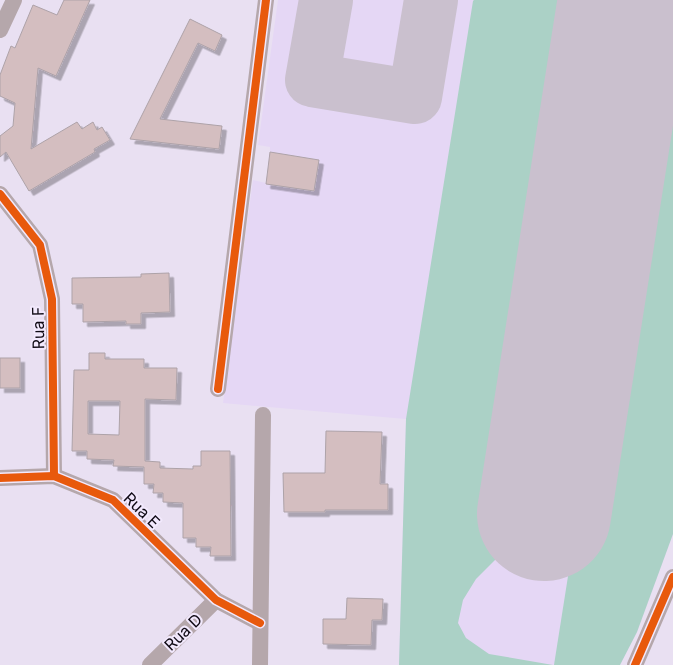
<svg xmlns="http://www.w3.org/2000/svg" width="673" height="665" font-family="Inter,sans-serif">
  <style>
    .built { fill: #e5d7f5 }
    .green { fill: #abd1c6 }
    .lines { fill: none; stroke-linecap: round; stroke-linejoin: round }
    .taxiway { stroke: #cac0ce; stroke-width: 54 }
    .runway { stroke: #cac0ce; stroke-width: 134 }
    .building { fill: #d4bec0; stroke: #ada2a8; fill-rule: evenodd; filter: url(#shadow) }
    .street { stroke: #b5a7ab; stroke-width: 16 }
    .cycleway-casing { stroke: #f2e9fd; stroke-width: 11 }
    .cycleway { stroke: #e8590c; stroke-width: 8 }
    .labels { text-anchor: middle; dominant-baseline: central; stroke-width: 4; stroke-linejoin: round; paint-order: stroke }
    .street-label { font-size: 16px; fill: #0f0a14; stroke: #f2e9fd }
  </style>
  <defs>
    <filter id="shadow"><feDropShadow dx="4.5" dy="4.5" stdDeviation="0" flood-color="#0004"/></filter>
  </defs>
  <rect width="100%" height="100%" fill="#e9e0f2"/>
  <path class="built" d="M278 0H673V534L637 632 620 665H399L406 419 223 403 253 180 266 183 270 152V147L258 145Z"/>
  <g class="green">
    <path d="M474 0H575L587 23 502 553 476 579 463 600 458 623 466 638 489 654 553 665H399L406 419 473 1Z"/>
    <path d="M659 0H673V534L637 632 620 665H554Z"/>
  </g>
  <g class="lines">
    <g class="taxiway">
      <path d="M326 0 312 80 415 97 431 0"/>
      <path d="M592 0 619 36"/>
    </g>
    <path class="runway" d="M544 514 625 0"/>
  </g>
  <g class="building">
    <path d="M64 0H90L56 76 38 68 31 149 77 122 82 129 93 122 97 130 102 127 110 140 94 149 95 152 29 191 6 152 0 157V136L13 126 15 103 0 96V75L11 46 15 48 33 5 57 15Z"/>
    <path d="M190 19 222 35 215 51 198 43 160 119 222 126 219 149 130 139Z"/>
    <path d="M270 152 319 160 314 191 266 184Z"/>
    <path d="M169 273 170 312 141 313V324H126V321L83 322V304H72V278L141 277V274Z"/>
    <path d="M89 353H105V359H144V368H177L176 400 145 399V461L160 462V468L193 469V466H201V451H230L231 556H210L211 547H196V538H183V503L163 502V493H153L154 484H144V467L113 466 114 460 87 459V451H72L74 370H89ZM88 401H120L119 435 88 434Z"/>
    <rect x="0" y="358" width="20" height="30"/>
    <path d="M326 431 382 432 380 484H388V510H325V512H284L283 473H325Z"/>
    <path d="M347 598 383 599 382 620H372L371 645 323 644V619H346Z"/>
  </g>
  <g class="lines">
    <g class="street">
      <path d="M0 30 14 0"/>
      <path d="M0 194 40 245 52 299 54 476"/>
      <path d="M218 389 266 0"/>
      <path d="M0 478 54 476 113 500 216 600 260 623"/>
      <path d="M150 665 216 600"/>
      <path d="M260 665 263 415"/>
      <path d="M635 665 673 577"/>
    </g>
    <defs>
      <g id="cycleway">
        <path d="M0 194 40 245 52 299 54 476"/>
        <path d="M218 389 266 0"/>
        <path d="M0 478 54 476 113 500 216 600 260 623"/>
        <path d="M635 665 673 577"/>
      </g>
    </defs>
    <use href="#cycleway" class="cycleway-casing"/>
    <use href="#cycleway" class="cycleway"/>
  </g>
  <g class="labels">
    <g class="street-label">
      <text transform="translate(38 328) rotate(-91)">Rua F</text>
      <text transform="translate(142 510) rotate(44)">Rua E</text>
      <text transform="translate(183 632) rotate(-44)">Rua D</text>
    </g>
  </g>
</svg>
